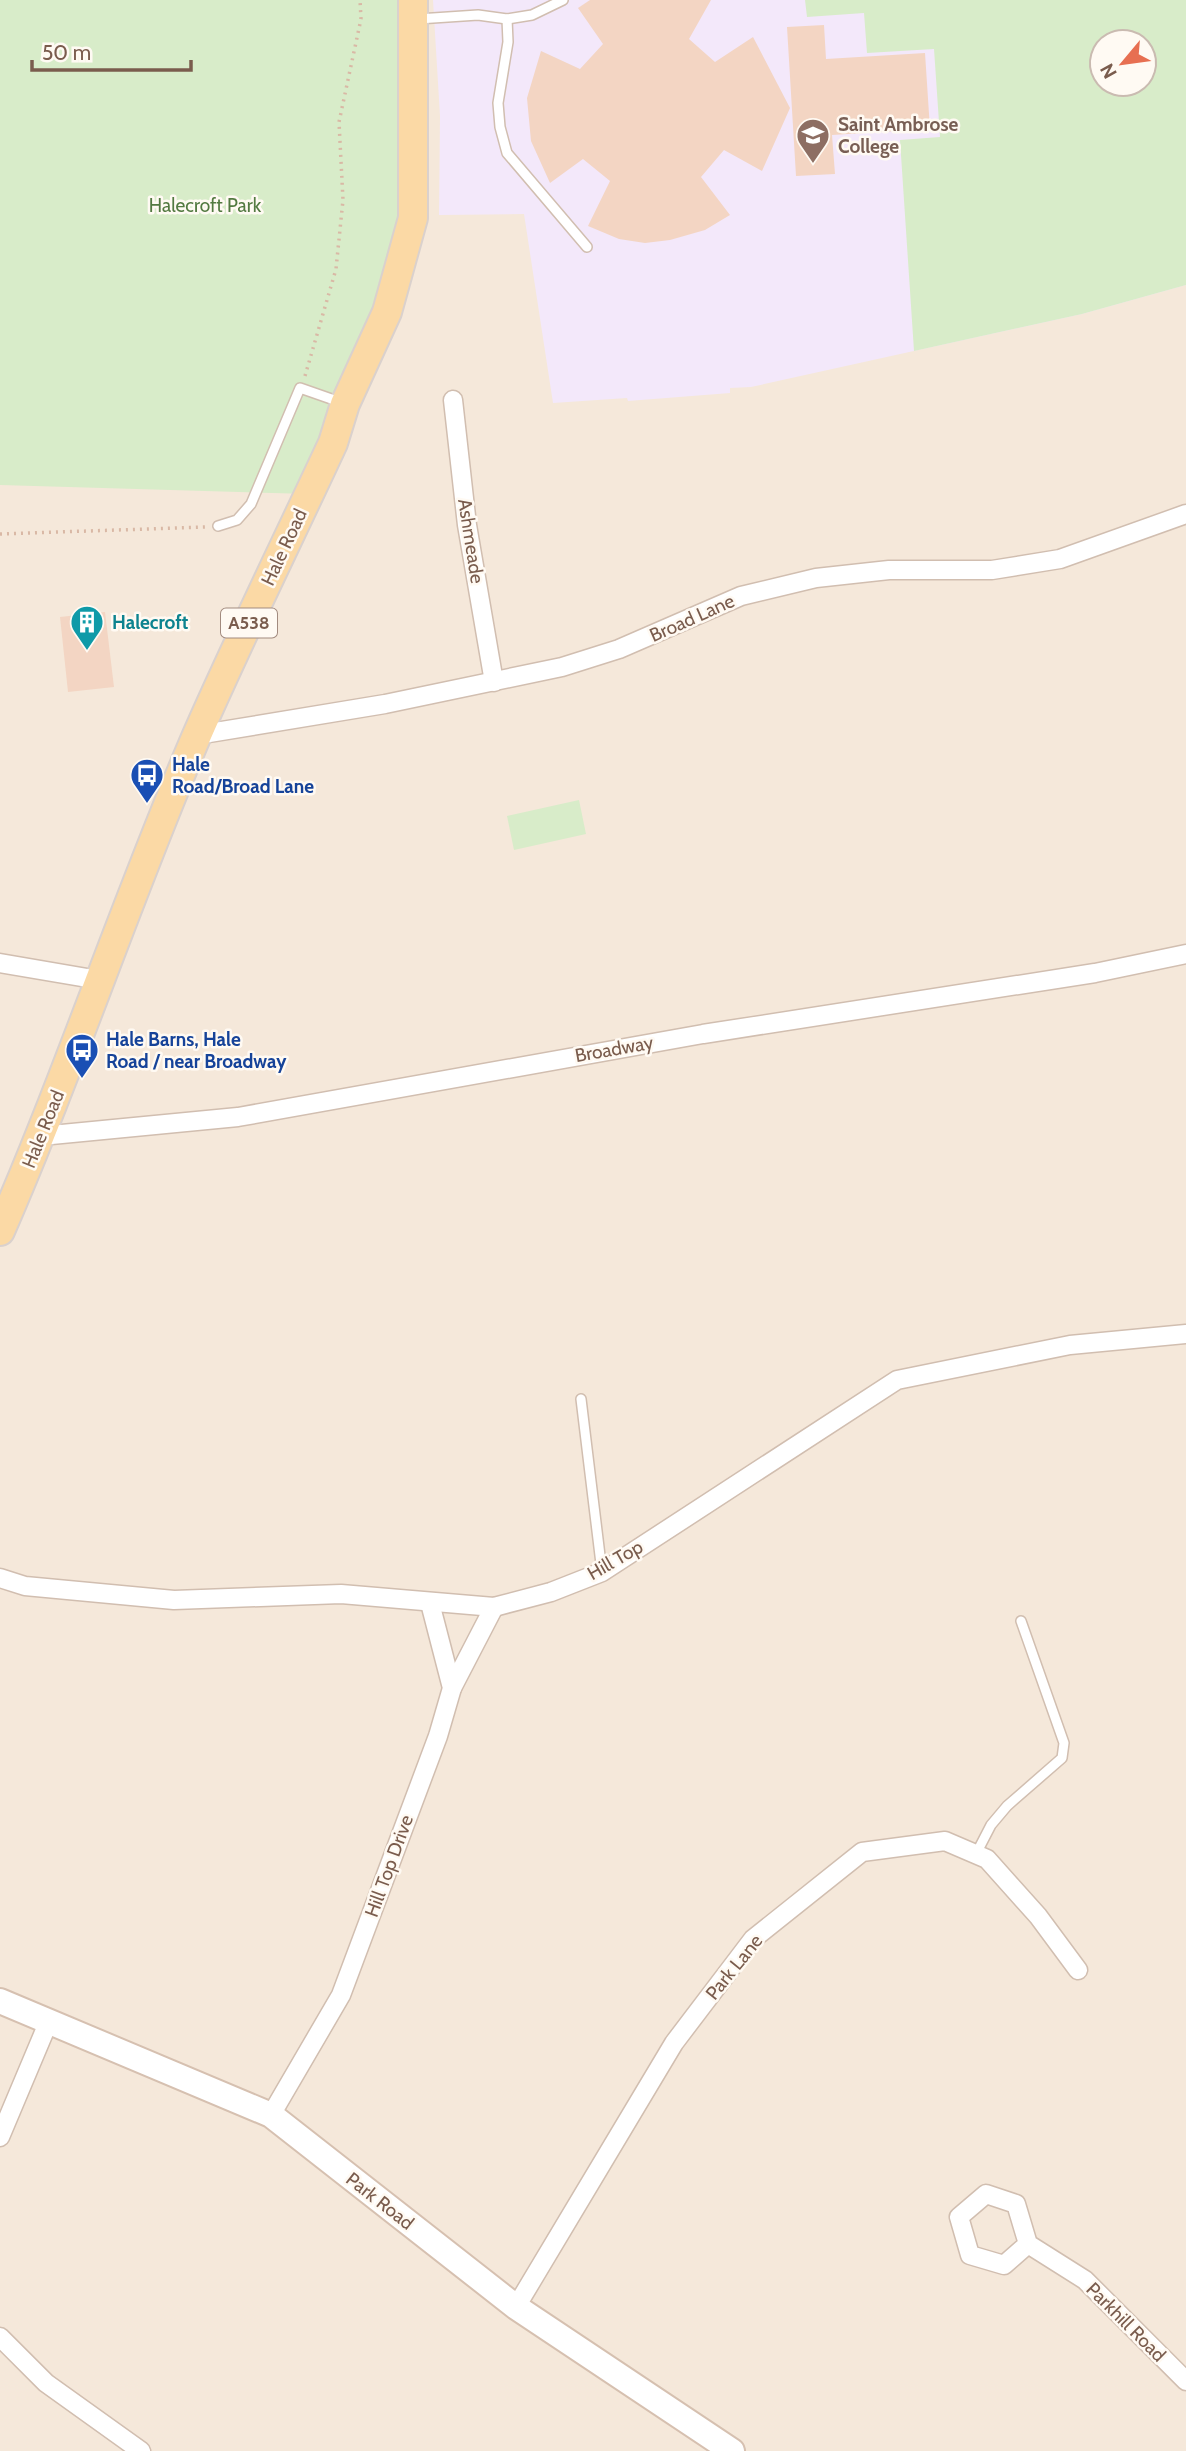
<svg xmlns="http://www.w3.org/2000/svg" width="1186" height="2451" font-family="Cabin,sans-serif">
  <style>
    .residential { fill: #f5e8da; fill-rule: evenodd }
    .education { fill: #f3e8fa; fill-rule: evenodd }
    .green { fill: #d8ecc9; fill-rule: evenodd }
    .building { fill: #f3d5c3 }
    .lines { fill: none; stroke-linecap: round; stroke-linejoin: round }
    .lane-casing { stroke: #d1beb0; stroke-width: 12 }
    .street-casing { stroke: #d1beb0; stroke-width: 21 }
    .secondary-casing { stroke: #d6c0b0; stroke-width: 28 }
    .primary-casing { stroke: #dad1cd; stroke-width: 32 }
    .path { stroke: #d9b8a5; stroke-width: 3.5; stroke-dasharray: 2 5; stroke-linecap: butt }
    .lane { stroke: #fff; stroke-width: 9 }
    .street { stroke: #fff; stroke-width: 18 }
    .secondary { stroke: #fff; stroke-width: 24 }
    .primary { stroke: #fbd9a5; stroke-width: 28 }
    .labels { text-anchor: middle; dominant-baseline: central; stroke-width: 5; stroke-linejoin: round; paint-order: stroke }
    .shield { fill: #fffaf3; stroke: #a28b7f; stroke-width: 2 }
    .shield-label { font-size: 18px; font-weight: bold; fill: #7a5c4d }
    .education-label { font-size: 19px; font-weight: bold; fill: #785e54; stroke: #fffaf3; text-anchor: start }
    .park-label { font-size: 19px; fill: #537a41; stroke: #fffaf3 }
    .street-label { font-size: 19px; fill: #7a5c4d; stroke: #fffaf3 }
    .culture-label { font-size: 19px; font-weight: bold; fill: #0d838f; stroke: #fffaf3; text-anchor: start }
    .transit-label { font-size: 19px; font-weight: bold; fill: #164399; stroke: #fffaf3; text-anchor: start }
  </style>
  <rect width="100%" height="100%" fill="#fdf6ec"/>
  <path class="residential" d="M0 0H1186V2451H0ZM1102 42H1144V84H1102Z"/>
  <path class="education" d="M433 0H1186V285L1082 314 751 387 730 388V393L628 401 627 398 553 403 524 214 439 215 440 116ZM1102 42H1144V84H1102Z"/>
  <g class="green">
    <path d="M0 0H413V218L309 494 0 485Z"/>
    <path d="M805 0H1186V285L1082 314 914 351 900 140 940 137 934 49 867 53 864 13 807 17ZM1102 42H1144V84H1102Z"/>
    <path d="M579 800 586 834 514 850 507 816Z"/>
  </g>
  <g class="building">
    <path d="M590 0H711L689 39 715 62 753 37 790 108 762 171 724 150 701 177 730 215 705 230 670 240 645 243 619 239 588 226 610 181 583 159 550 183 531 141 527 98 541 51 580 69 603 44 578 8Z"/>
    <path d="M824 25 826 59 925 53 930 129 832 135 835 174 796 176 787 27Z"/>
    <path d="M105 612 114 687 68 692 60 617Z"/>
  </g>
  <g class="lines">
    <defs>
      <g id="lane">
        <path d="M418 19 478 15 507 19 532 15 563 0"/>
        <path d="M507 19 508 42 498 103 500 127 507 153 587 247"/>
        <path d="M218 526 237 520 251 504 300 388 340 402"/>
        <path d="M581 1399 602 1572"/>
        <path d="M976 1854 991 1825 1007 1806 1062 1758 1064 1743 1021 1621"/>
      </g>
      <g id="street">
        <path d="M453 400 467 525 494 682"/>
        <path d="M197 735 385 704 562 667 619 649 741 596 816 578 889 570H992L1060 559 1186 514"/>
        <path d="M0 963 99 980"/>
        <path d="M41 1136 238 1117 703 1034 1095 973 1186 954"/>
        <path d="M0 1578 25 1586 174 1600 341 1594 494 1607 551 1592 602 1572 897 1380 1070 1345 1186 1334"/>
        <path d="M452 1688 494 1607"/>
        <path d="M271 2115 341 1995 438 1736 452 1688 430 1603"/>
        <path d="M0 2137 48 2023"/>
        <path d="M1028 2244 1004 2265 970 2255 959 2217 986 2194 1016 2204 1028 2244 1085 2280 1186 2381"/>
        <path d="M516 2307 674 2043 753 1939 862 1852 945 1841 987 1859 1038 1916 1078 1970"/>
        <path d="M0 2337 46 2383 141 2451"/>
      </g>
      <path id="secondary" d="M0 2001 271 2115 516 2307 732 2451"/>
      <path id="primary" d="M0 1231C71 1068 127 898 197 735 240 637 288 540 333 443L345 404 387 312 413 218V0"/>
    </defs>
    <use href="#lane" class="lane-casing"/>
    <use href="#street" class="street-casing"/>
    <use href="#secondary" class="secondary-casing"/>
    <use href="#primary" class="primary-casing"/>
    <g class="path">
      <path d="M305 376 336 269 343 200 339 122 361 19 360 0"/>
      <path d="M0 534 205 527"/>
    </g>
    <use href="#lane" class="lane"/>
    <use href="#street" class="street"/>
    <use href="#secondary" class="secondary"/>
    <use href="#primary" class="primary"/>
  </g>
  <defs>
    <symbol id="school-pin" viewBox="-11 -11 22 30"><path d="M0 17L-7.5 6A9.5 9.5 0 1 1 7.5 6Z" fill="#8d6e63" stroke="#fffaf3"/><path d="M0-5L7-2L0 1L-7-2ZM-4 1L0 2.5L4 1V4Q0 6-4 4Z" fill="#fff"/></symbol>
    <symbol id="building-pin" viewBox="-11 -11 22 30"><path d="M0 17L-7.5 6A9.5 9.5 0 1 1 7.5 6Z" fill="#0f9aa8" stroke="#fffaf3"/><path d="M-4-6H4V6H1V3H-1V6H-4ZM-2.5-4.3h1.7v1.8h-1.7ZM.8-4.3h1.7v1.8H.8ZM-2.5-1h1.7V.8h-1.7ZM.8-1h1.7V.8H.8Z" fill="#fff"/></symbol>
    <symbol id="bus-pin" viewBox="-11 -11 22 30"><path d="M0 17L-7.5 6A9.5 9.5 0 1 1 7.5 6Z" fill="#1a4fb4" stroke="#fffaf3"/><path d="M-5-6H5V4H4V6H2V4H-2V6H-4V4H-5ZM-3.5-4V0h7V-4ZM-3.5 1.2v1.5H-2V1.2ZM2 1.2v1.5H3.5V1.2Z" fill="#fff"/></symbol>
  </defs>
  <g fill-rule="evenodd">
    <use href="#school-pin" x="794" y="116" width="38" height="52"/>
    <use href="#building-pin" x="68" y="603" width="38" height="52"/>
    <use href="#bus-pin" x="128" y="756" width="38" height="52"/>
    <use href="#bus-pin" x="63" y="1031" width="38" height="52"/>
  </g>
  <g class="labels">
    <rect class="shield" x="221" y="608.5" width="56" height="29" rx="5"/>
    <g class="shield-label">
      <text x="249" y="623">A538</text>
    </g>
    <g class="education-label">
      <text x="838" y="124">Saint Ambrose<tspan x="838" dy="22">College</tspan></text>
    </g>
    <g class="park-label">
      <text x="205" y="205">Halecroft Park</text>
    </g>
    <g class="street-label">
      <text transform="translate(471 541) rotate(81)">Ashmeade</text>
      <text transform="translate(284 547) rotate(-65)">Hale Road</text>
      <text transform="translate(692 618) rotate(-24)">Broad Lane</text>
      <text transform="translate(614 1049) rotate(-10)">Broadway</text>
      <text transform="translate(43 1129) rotate(-68)">Hale Road</text>
      <text transform="translate(615 1560) rotate(-30)">Hill Top</text>
      <text transform="translate(389 1866) rotate(-70)">Hill Top Drive</text>
      <text transform="translate(734 1967) rotate(-51)">Park Lane</text>
      <text transform="translate(380 2201) rotate(38)">Park Road</text>
      <text transform="translate(1126 2322) rotate(45)">Parkhill Road</text>
    </g>
    <g class="culture-label">
      <text x="112" y="622">Halecroft</text>
    </g>
    <g class="transit-label">
      <text x="172" y="764">Hale<tspan x="172" dy="22">Road/Broad Lane</tspan></text>
      <text x="106" y="1039">Hale Barns, Hale<tspan x="106" dy="22">Road / near Broadway</tspan></text>
    </g>
  </g>
  <g transform="translate(1123 63) rotate(241)"><circle r="33" fill="#fffaf3" stroke="#cabbb1" stroke-width="2"/>
  <path d="M0-5L12 26L0 18L-12 26Z" fill="#e76f51"/>
  <text y="-10" font-size="19" font-weight="bold" text-anchor="middle" fill="#7a5c4d">N</text>
  </g>
  <path d="M32 60v10h159v-10" fill="none" stroke="#7a5c4d" stroke-width="3.5"/>
  <text x="42" y="60" font-size="21" fill="#7a5c4d" stroke="#fffaf3" stroke-width="5" paint-order="stroke">50 m</text>
</svg>
